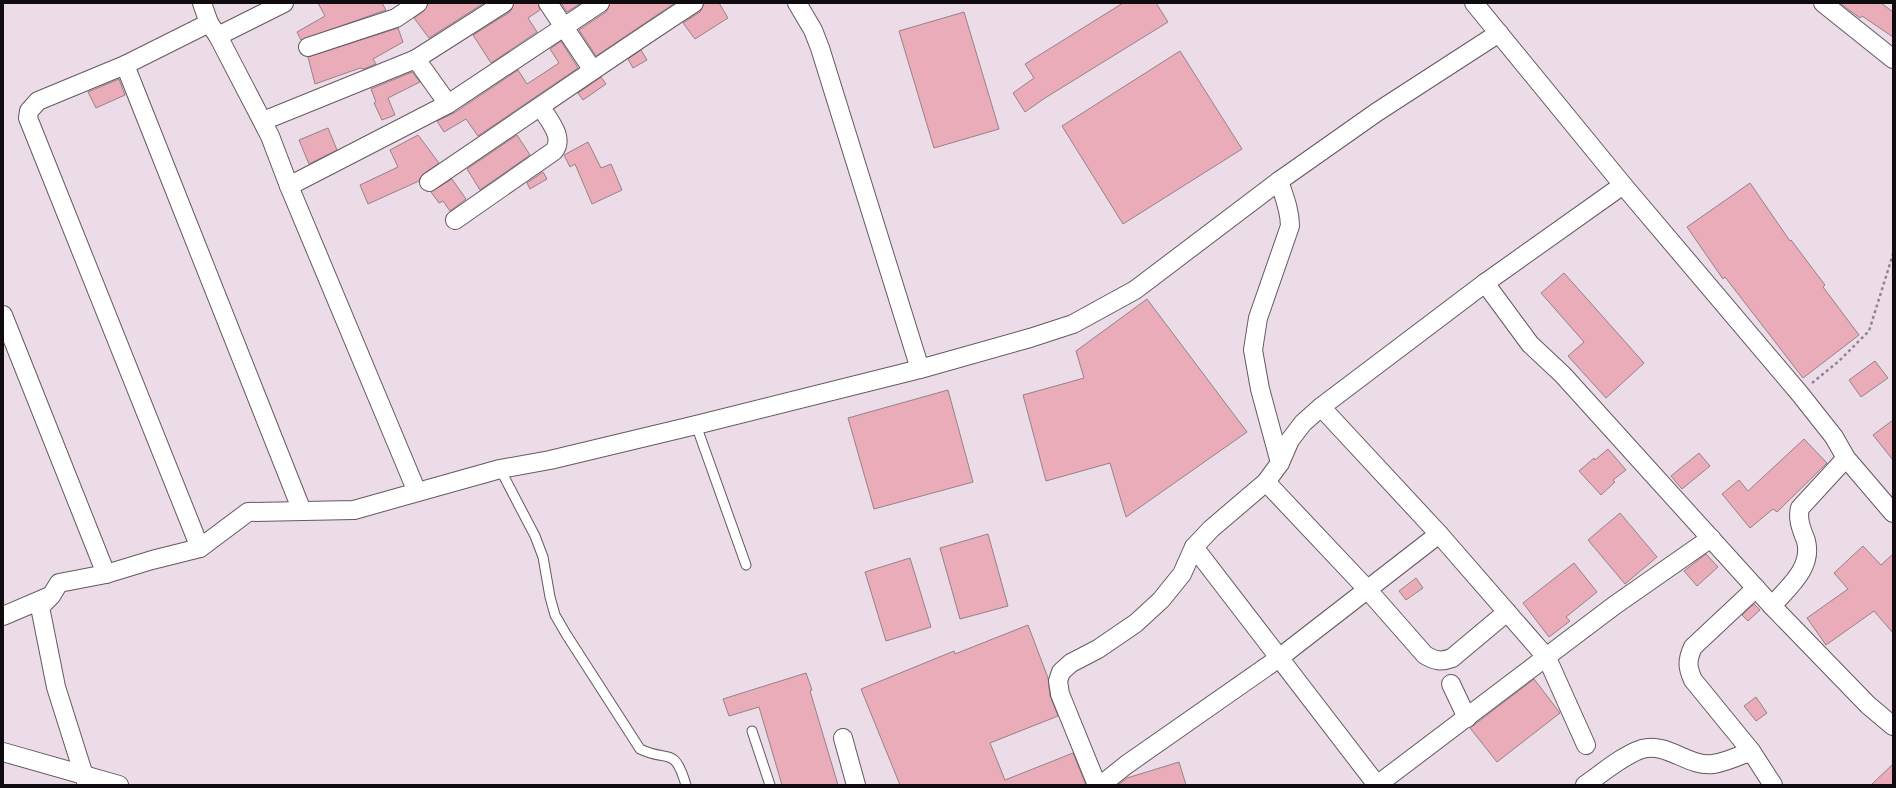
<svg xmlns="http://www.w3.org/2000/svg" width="1896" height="788" font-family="'Alegreya Sans',sans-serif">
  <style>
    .building { fill: #ebacba; stroke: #958286 }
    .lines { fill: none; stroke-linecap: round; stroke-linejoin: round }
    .service-casing { stroke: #655863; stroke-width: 11 }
    .minor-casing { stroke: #655863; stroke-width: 20 }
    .path { stroke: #90858e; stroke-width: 2.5; stroke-dasharray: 3 3; stroke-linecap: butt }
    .service { stroke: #fff; stroke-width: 9 }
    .minor { stroke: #fff; stroke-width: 18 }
  </style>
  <rect width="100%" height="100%" fill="#ebdce8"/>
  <g class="building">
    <path d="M318 3H382L386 10 301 40 297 32 325 16Z"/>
    <path d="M428 3H484L429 38 414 18 424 11Z"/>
    <path d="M514 3H538L540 10 528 18 537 32 491 63 473 35 510 12Z"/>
    <path d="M561 3H581L567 12Z"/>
    <path d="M610 3H675L596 56 579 30 606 12Z"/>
    <path d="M704 3H719L728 18 695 39 683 23 700 12Z"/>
    <path d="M1123 3H1156L1168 22 1045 98 1025 112 1013 93 1034 78 1025 64Z"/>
    <path d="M1840 3H1881L1893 12V37L1862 16 1860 18Z"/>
    <path d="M964 12 999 129 934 148 899 31Z"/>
    <path d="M398 28 403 42 373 59 376 64 364 69 360 68 315 84 308 57Z"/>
    <path d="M561 41 578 68 478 136 466 119 444 132 437 121 454 113 518 70 527 84 559 63 550 49Z"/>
    <path d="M641 50 647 60 633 68 628 59Z"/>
    <path d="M1180 51 1242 149 1123 224 1062 126Z"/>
    <path d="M412 72 420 82 388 98 395 115 382 120 374 103 376 102 371 89Z"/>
    <path d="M601 77 606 84 583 100 578 93Z"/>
    <path d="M119 79 125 95 96 108 88 92Z"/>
    <path d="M328 128 337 150 309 164 299 140Z"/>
    <path d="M418 135 439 163 423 174 419 181 368 204 360 185 398 167 390 150Z"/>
    <path d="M517 135 530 155 480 190 467 169Z"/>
    <path d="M588 142 601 168 611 164 622 190 592 204 575 164 570 167 564 155Z"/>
    <path d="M543 172 547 179 530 189 527 183Z"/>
    <path d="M452 179 466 199 450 211 443 201 439 203 431 192Z"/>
    <path d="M1750 183 1790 241 1791 240 1825 285 1823 287 1859 335 1803 378 1725 277 1723 279 1687 227Z"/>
    <path d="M1564 273 1644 363 1606 398 1568 356 1584 342 1541 293Z"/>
    <path d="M1147 299 1247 432 1126 517 1110 463 1046 481 1023 395 1084 378 1076 351Z"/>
    <path d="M1875 361 1888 378 1861 397 1849 380Z"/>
    <path d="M948 390 973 482 874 509 848 418Z"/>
    <path d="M1893 420V460L1873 435Z"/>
    <path d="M1804 439 1827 463 1777 512 1773 509 1750 528 1722 494 1739 480 1748 491Z"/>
    <path d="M1608 449 1626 470 1613 480 1615 482 1601 495 1579 471 1594 458 1595 460Z"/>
    <path d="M1699 453 1710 466 1682 489 1671 476Z"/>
    <path d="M1620 513 1657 557 1625 584 1588 540Z"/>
    <path d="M988 534 1008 606 960 619 940 548Z"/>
    <path d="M1863 546 1881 565 1893 554V633L1874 611 1826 645 1807 618 1848 589 1834 573Z"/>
    <path d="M1706 554 1718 567 1697 586 1684 571Z"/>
    <path d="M910 558 931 627 886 641 865 572Z"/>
    <path d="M1574 563 1597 592 1566 617 1570 621 1549 637 1523 603Z"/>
    <path d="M1416 578 1423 588 1406 600 1399 591Z"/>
    <path d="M1754 604 1760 610 1748 621 1742 615Z"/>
    <path d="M1028 625 1048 678 1050 696 1058 716 990 743 1005 780 1073 753 1086 785H900L861 689 954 651 955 654Z"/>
    <path d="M806 673 812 690 810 691 838 785H782L759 707 729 716 723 699Z"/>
    <path d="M1534 679 1560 713 1497 762 1470 728Z"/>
    <path d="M1756 697 1767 713 1756 721 1744 706Z"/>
    <path d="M1179 762 1186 785H1118L1127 778Z"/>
    <path d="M1893 764V785H1871Z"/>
  </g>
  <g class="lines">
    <defs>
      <g id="service">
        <path d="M696 425 746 565"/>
        <path d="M500 469 535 536 543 557 550 597 555 615 566 634 640 749C669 763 674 745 686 785"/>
        <path d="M752 731 770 785"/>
      </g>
      <g id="minor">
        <path d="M202 3 209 23 218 36 284 3"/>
        <path d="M548 3 592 69"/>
        <path d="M797 3 813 30 820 48 920 369"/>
        <path d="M1474 3 1623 185 1800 394 1834 437 1846 458 1893 513"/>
        <path d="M1823 3 1893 59"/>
        <path d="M218 36 270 136 289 186 417 492"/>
        <path d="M308 47 396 18 418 3"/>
        <path d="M416 59 448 104"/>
        <path d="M125 65 302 511"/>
        <path d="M263 121 416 59 504 3"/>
        <path d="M1279 181C1284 196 1290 210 1290 226L1258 318 1253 350 1260 389 1280 463"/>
        <path d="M429 182C518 122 605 61 694 3"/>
        <path d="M289 186 448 104 600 3"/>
        <path d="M455 220 554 151C565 137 548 120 541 107"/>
        <path d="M1485 283 1530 344 1563 375 1772 606 1868 705 1893 726"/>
        <path d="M3 315 106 574"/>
        <path d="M1321 407 1439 534 1547 658 1586 745"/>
        <path d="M1266 482 1367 589 1425 655C1435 661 1441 662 1452 658L1507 612"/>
        <path d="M1194 547 1377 785 1615 605 1711 538"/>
        <path d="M200 548 28 118 29 111 38 101 125 65 209 23"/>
        <path d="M1772 606C1788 587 1813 568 1806 541 1802 530 1797 520 1800 508L1846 458"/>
        <path d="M3 616 50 596"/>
        <path d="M1451 684 1467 718"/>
        <path d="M843 738 856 785"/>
        <path d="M1751 751 1693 680C1687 667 1687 660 1693 647L1756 588"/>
        <path d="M3 752 119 785"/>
        <path d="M87 785 56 687 40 607 51 596 59 583 106 574 152 560 200 548 248 512 354 510 500 469 550 460 696 425 920 369 1030 338 1073 324 1135 290 1279 181 1377 112 1499 33"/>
        <path d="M1097 785 1060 694 1058 681 1061 672 1071 663 1098 649 1136 623 1161 600 1182 574 1194 547 1211 529 1266 482 1280 463 1290 440 1303 423 1321 407 1485 283 1623 185"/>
        <path d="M1101 785 1126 765 1279 658 1439 534"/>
        <path d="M1585 785C1601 774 1623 755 1642 749 1667 742 1688 767 1713 764 1726 762 1739 756 1751 751L1773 785"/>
      </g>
    </defs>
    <use href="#service" class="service-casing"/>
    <use href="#minor" class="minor-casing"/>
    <path class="path" d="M1812 383 1839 361 1869 331 1893 254"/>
    <use href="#service" class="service"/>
    <use href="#minor" class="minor"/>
  </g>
  <rect width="1896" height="788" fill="none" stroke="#100b0f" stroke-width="8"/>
</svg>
